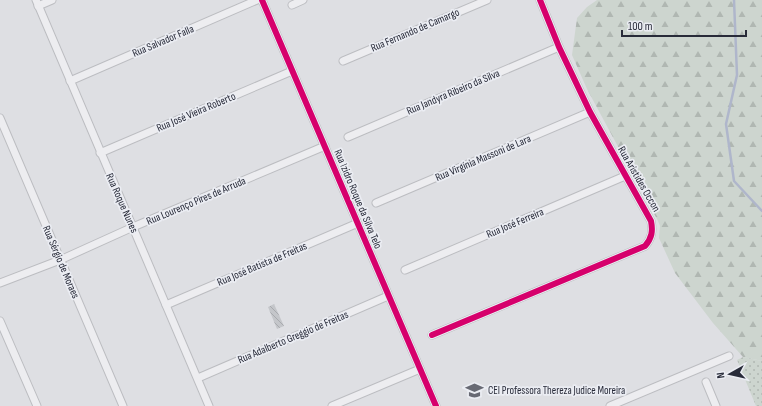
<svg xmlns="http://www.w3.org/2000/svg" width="762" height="406" font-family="'Sofia Sans Condensed',sans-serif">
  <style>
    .forest { fill: url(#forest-firs) }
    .park { fill: url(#park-dots) }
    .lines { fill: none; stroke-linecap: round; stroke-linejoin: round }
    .stream { stroke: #afb6cb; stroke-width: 2.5 }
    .building { fill: url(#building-back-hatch) }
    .street-casing { stroke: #bcbdc1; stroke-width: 9 }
    .street { stroke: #ededf0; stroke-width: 7 }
    .cycleway-casing { stroke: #ebedf3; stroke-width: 8 }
    .cycleway { stroke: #d6006c; stroke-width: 6 }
    .labels { text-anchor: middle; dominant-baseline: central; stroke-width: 3.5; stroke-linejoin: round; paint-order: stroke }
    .street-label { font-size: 11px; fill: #282b39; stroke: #ebedf3 }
    .poi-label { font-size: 11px; fill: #282b39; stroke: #ebedf3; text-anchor: start }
  </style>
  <defs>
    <pattern id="forest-firs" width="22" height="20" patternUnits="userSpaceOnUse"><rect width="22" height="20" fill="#cdd5cf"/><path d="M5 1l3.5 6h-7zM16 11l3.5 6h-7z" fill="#b0b7b2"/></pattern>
    <pattern id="park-dots" width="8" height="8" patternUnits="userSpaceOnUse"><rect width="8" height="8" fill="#cdd5cf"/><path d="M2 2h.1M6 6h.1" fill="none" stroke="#b0b7b2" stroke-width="1.8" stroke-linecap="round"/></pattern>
    <pattern id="building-back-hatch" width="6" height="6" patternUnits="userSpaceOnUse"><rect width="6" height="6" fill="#c4c6ca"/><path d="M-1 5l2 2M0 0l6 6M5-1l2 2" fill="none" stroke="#a8aaae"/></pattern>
  </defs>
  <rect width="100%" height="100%" fill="#dedfe3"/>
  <path class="forest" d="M597 0H762V361L743 357 713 323 675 273 659 238 660 226 658 221 587 89 572 55 577 18 587 7Z"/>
  <path class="park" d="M743 357 762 361V406H756L737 360Z"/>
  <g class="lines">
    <path class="stream" d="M734 0 737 75 726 124 734 181 762 211"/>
  </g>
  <path class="building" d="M274 304 284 326 277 329 268 307Z"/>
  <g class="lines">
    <defs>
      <g id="street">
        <path d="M36 0 209 406"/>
        <path d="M262 0 436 406"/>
        <path d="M292 5 303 0"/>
        <path d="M38 6 52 0"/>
        <path d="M343 61 487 0"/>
        <path d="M70 81 257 0"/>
        <path d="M0 118 123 406"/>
        <path d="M348 137 559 47"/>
        <path d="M100 153 292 71"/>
        <path d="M376 203 590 112"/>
        <path d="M405 270 625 176"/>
        <path d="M0 283 60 260 133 227 325 146"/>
        <path d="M166 305 358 223"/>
        <path d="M0 321 37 406"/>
        <path d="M432 335 645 246C652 238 653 231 651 221L590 112 559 47 540 0"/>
        <path d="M198 378 388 296"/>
        <path d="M706 382 716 406"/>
        <path d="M332 406 420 369"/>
        <path d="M610 406 729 356"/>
      </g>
    </defs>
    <use href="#street" class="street-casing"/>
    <use href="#street" class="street"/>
    <defs>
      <g id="cycleway">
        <path d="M262 0 436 406"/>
        <path d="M432 335 645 246C652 238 653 231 651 221L590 112 559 47 540 0"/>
      </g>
    </defs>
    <use href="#cycleway" class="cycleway-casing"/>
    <use href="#cycleway" class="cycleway"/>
  </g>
  <defs>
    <symbol id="school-bare" viewBox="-9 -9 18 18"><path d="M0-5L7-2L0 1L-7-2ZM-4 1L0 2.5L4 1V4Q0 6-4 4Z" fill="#686a74" stroke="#ebedf3" stroke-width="2.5" paint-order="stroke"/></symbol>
  </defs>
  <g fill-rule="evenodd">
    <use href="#school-bare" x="462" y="378" width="25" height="25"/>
  </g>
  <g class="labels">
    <g class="street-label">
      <text transform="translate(415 30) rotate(-23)">Rua Fernando de Camargo</text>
      <text transform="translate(163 41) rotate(-23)">Rua Salvador Falla</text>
      <text transform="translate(453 92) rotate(-23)">Rua Jandyra Ribeiro da Silva</text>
      <text transform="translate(196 112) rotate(-23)">Rua José Vieira Roberto</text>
      <text transform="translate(483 158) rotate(-23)">Rua Virgínia Massoni de Lara</text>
      <text transform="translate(639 179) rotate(60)">Rua Aristides Occon</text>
      <text transform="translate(358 199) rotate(67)">Rua Izidro Roque da Silva Telo</text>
      <text transform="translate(196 201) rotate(-23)">Rua Lourenço Pires de Arruda</text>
      <text transform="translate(122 203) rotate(66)">Rua Roque Nunes</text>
      <text transform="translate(515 223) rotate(-23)">Rua José Ferreira</text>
      <text transform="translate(61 262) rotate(67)">Rua Sérgio de Moraes</text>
      <text transform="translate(262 264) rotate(-23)">Rua José Batista de Freitas</text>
      <text transform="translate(293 337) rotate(-23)">Rua Adalberto Greggio de Freitas</text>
    </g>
    <g class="poi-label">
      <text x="488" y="390">CEI Professora Thereza Judice Moreira</text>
    </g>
  </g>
  <g transform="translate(730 374) rotate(262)" stroke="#ebedf3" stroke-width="3" paint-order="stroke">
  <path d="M0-3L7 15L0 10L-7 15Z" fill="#282b39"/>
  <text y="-6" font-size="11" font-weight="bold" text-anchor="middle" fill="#282b39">N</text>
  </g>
  <path d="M622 30v6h124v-6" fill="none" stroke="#282b39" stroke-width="2"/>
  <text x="628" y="30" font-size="12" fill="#282b39" stroke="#ebedf3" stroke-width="3" paint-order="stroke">100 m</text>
</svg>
